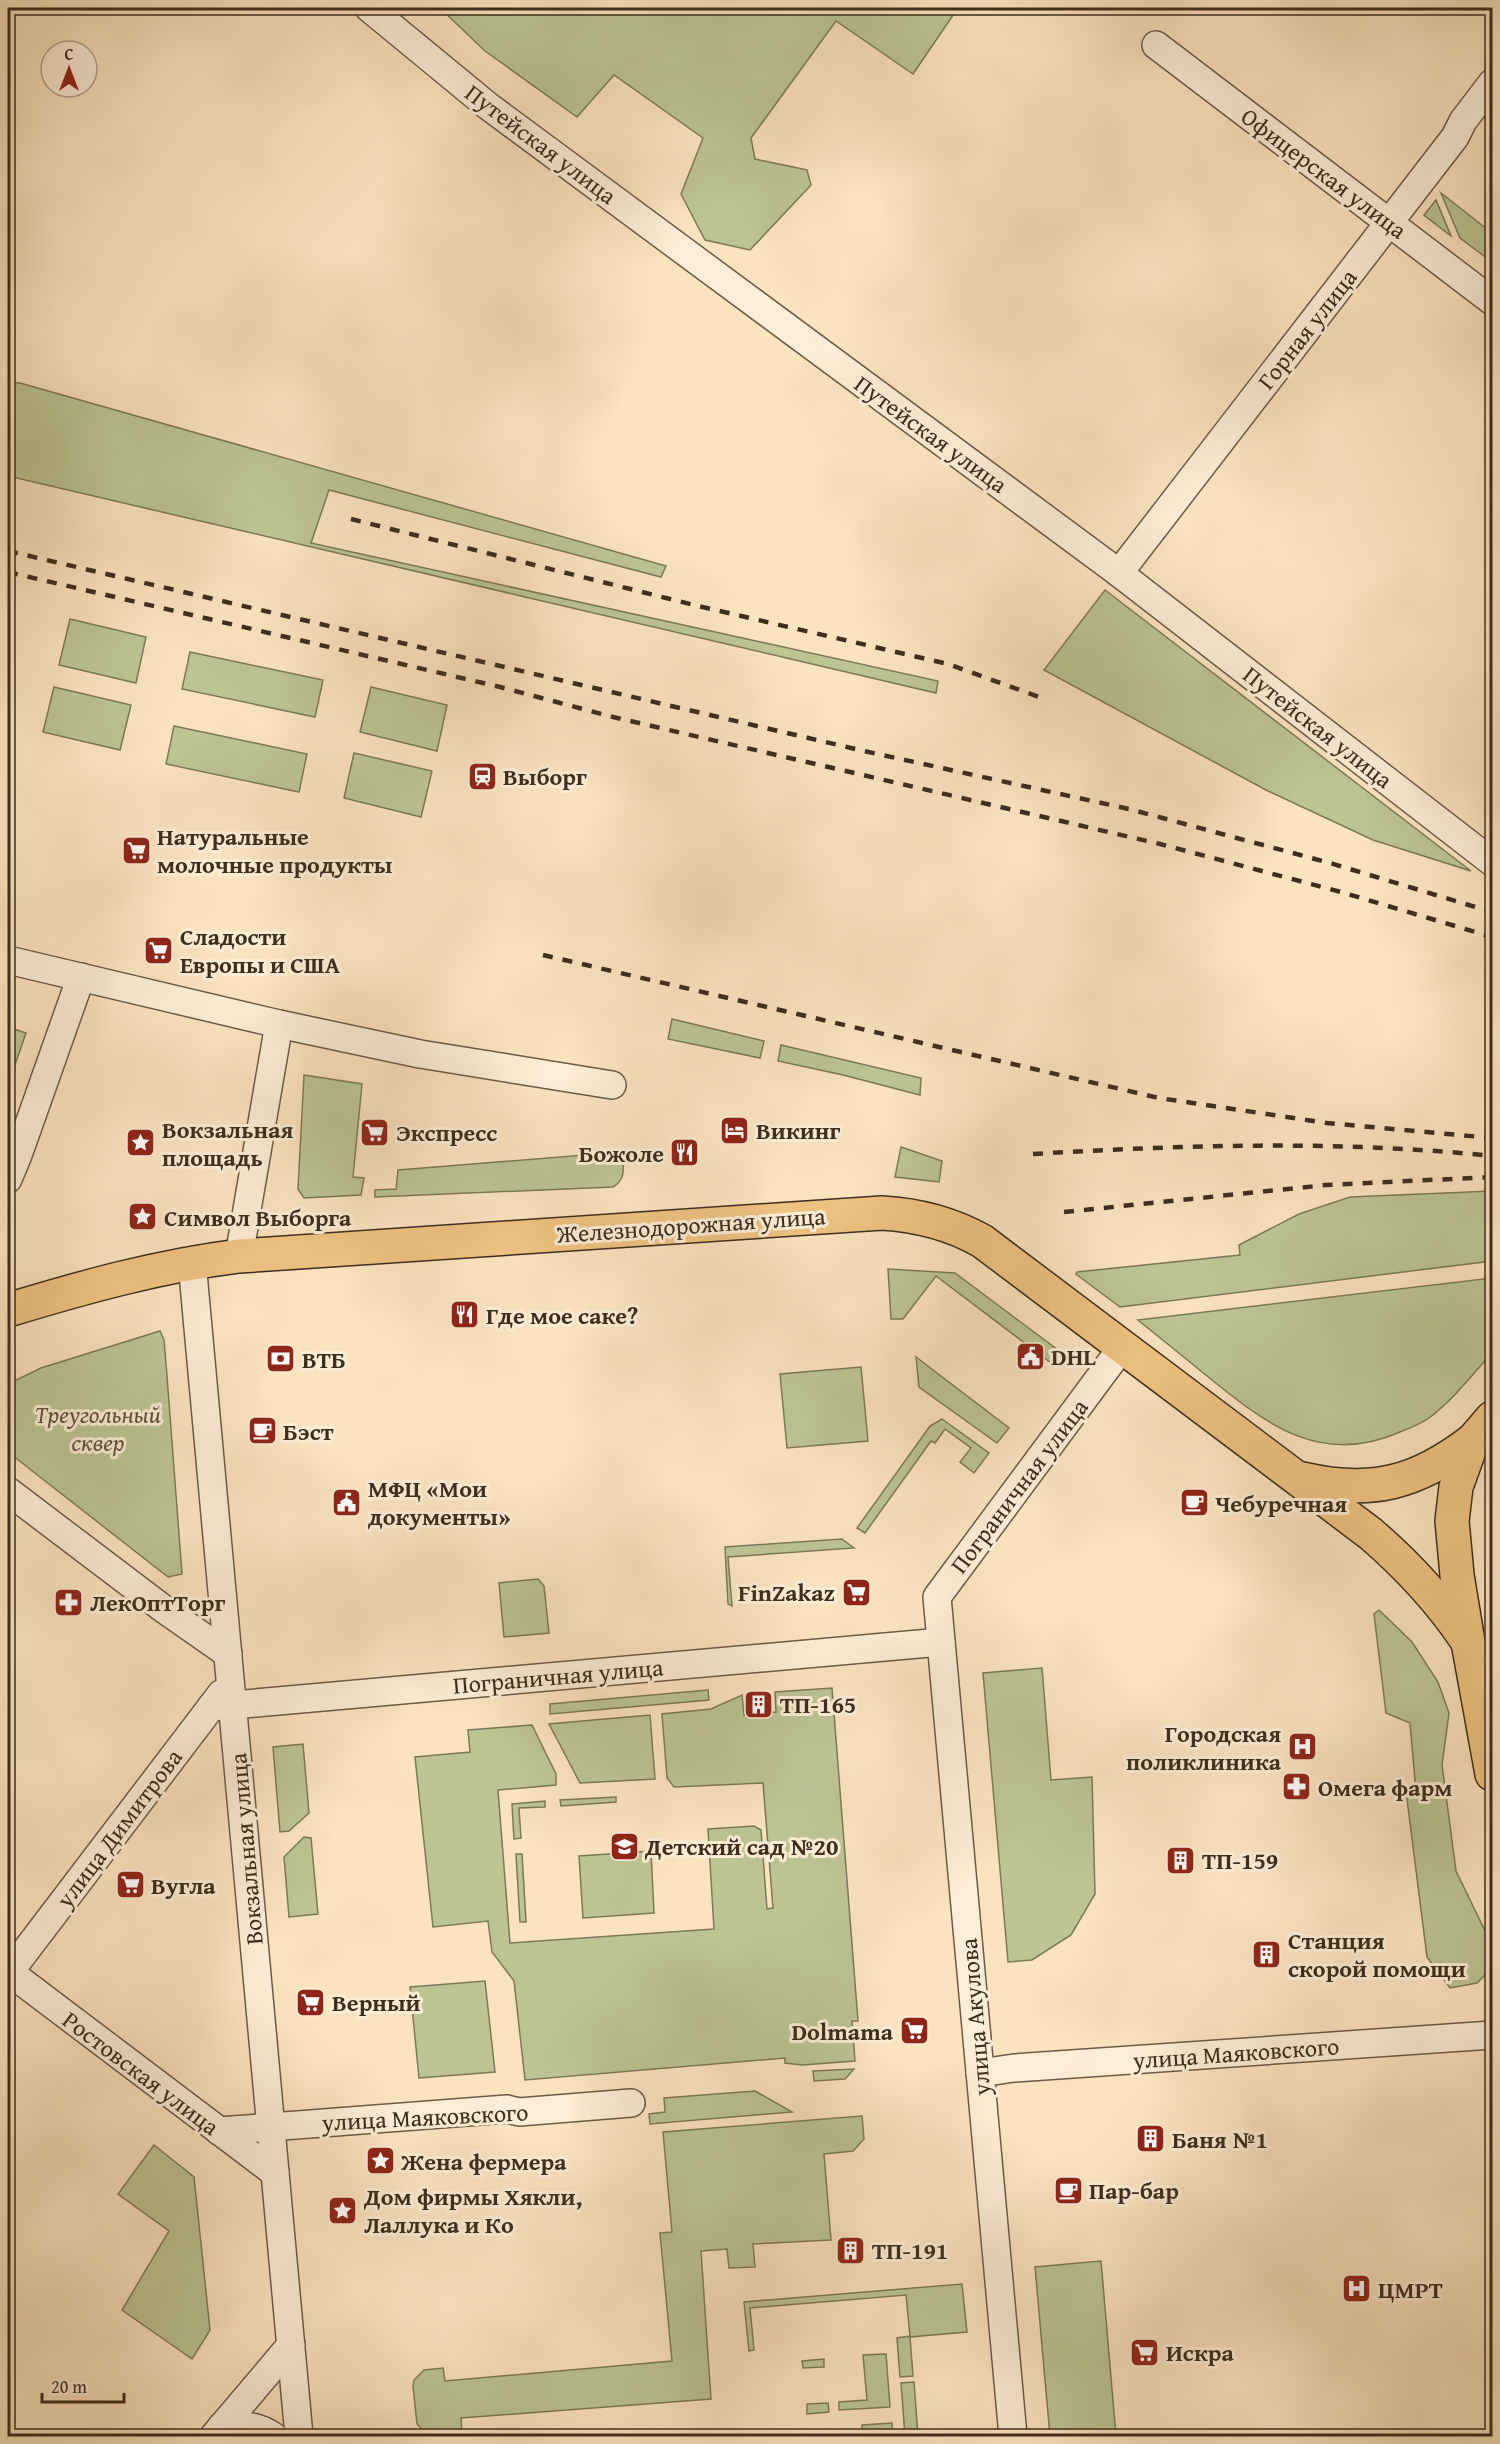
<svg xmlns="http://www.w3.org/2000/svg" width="1500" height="2444" font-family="'Gentium Book Plus',serif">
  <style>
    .green { fill: #bcc494; stroke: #7c7858; stroke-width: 1.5 }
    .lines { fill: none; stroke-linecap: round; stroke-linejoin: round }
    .minor-casing { stroke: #6c5a46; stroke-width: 30 }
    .major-casing { stroke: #3c2d1d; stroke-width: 36 }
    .minor { stroke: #fcedd6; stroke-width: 27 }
    .major { stroke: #eec280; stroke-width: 33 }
    .rail { stroke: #3c2d1d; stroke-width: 4.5; stroke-dasharray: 10 10; stroke-linecap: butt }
    .labels { text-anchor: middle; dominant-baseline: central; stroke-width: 6; stroke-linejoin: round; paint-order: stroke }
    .street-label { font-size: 24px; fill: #3c2d1d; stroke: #fcedd6 }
    .poi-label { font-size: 24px; font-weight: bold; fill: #3c2d1d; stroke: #fcedd6; text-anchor: start }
    .park-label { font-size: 24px; font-style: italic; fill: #5c533b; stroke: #fcedd6 }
  </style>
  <rect width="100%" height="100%" fill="#fbe3c0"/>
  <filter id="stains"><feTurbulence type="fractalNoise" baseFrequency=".00333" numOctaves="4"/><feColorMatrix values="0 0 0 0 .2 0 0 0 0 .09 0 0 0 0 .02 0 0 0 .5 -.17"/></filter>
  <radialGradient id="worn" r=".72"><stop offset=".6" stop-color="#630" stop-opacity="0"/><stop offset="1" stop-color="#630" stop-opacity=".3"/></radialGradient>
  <g class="green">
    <path d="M440 8H958L913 74 836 21 751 138 755 159 807 170 811 185 750 250 705 240 681 194 703 138 614 75 577 117 485 51Z"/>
    <path d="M1441 193 1492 233V262L1460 238Z"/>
    <path d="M1436 200 1451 236 1424 215Z"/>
    <path d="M8 382 20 383 666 566 661 577 329 490 311 543 938 681 936 693 8 476Z"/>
    <path d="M1105 590 1471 871 1373 840 1266 790 1044 670Z"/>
    <path d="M70 619 146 637 136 683 59 665Z"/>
    <path d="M190 652 323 680 315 717 182 689Z"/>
    <path d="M54 687 131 705 120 750 43 732Z"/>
    <path d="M371 687 447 705 437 751 360 732Z"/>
    <path d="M174 726 307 754 299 792 166 764Z"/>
    <path d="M354 753 432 771 421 817 344 798Z"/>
    <path d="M672 1019 764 1041 760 1058 668 1039Z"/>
    <path d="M8 1027 26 1033 8 1085Z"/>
    <path d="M781 1045 921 1078 920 1095 843 1075 778 1061Z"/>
    <path d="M304 1075 362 1084 353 1177 364 1178 361 1195 304 1198 298 1189Z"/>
    <path d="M901 1147 942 1161 939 1182 895 1177Z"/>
    <path d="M622 1152C623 1166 627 1179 613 1187L375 1197V1190L396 1189 398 1170Z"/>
    <path d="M1492 1191V1261L1120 1307 1076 1274 1077 1272 1240 1255 1239 1245 1299 1214 1350 1197Z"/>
    <path d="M888 1269 955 1273 1058 1350 1060 1360 1055 1366 936 1276 903 1319H891Z"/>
    <path d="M1492 1278V1353C1472 1375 1453 1400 1429 1418 1421 1424 1410 1428 1400 1432 1323 1466 1270 1427 1212 1380 1187 1360 1163 1340 1138 1320Z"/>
    <path d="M160 1331 164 1340 167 1376 182 1574 168 1577 8 1452V1384L41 1368Z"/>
    <path d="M916 1357 1009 1428 997 1443 919 1387Z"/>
    <path d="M861 1367 868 1441 787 1448 780 1374Z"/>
    <path d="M942 1419 989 1453 974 1473 960 1462 971 1448 945 1429 935 1443 931 1441 865 1533 857 1528 930 1426Z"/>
    <path d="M842 1539 854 1548 728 1557 732 1606 728 1604 725 1547Z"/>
    <path d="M538 1579 544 1586 549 1633 504 1637 499 1583Z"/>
    <path d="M1379 1610 1412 1642 1438 1682 1449 1713 1442 1765 1456 1871 1489 1939 1491 1958 1489 1971 1477 1983 1450 1988 1427 1957 1406 1791 1416 1792 1410 1723 1386 1713 1374 1614Z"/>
    <path d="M1042 1668 1051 1780 1092 1777 1095 1894 1071 1935 1032 1960 1008 1962 983 1673Z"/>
    <path d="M832 1688 858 2021H852L855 2061 802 2065 785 2063V2058L525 2080 514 1981 492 1952 488 1921 433 1927 415 1757 470 1752 468 1730 532 1725 556 1774V1785L498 1790 510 1943 714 1929 708 1829 754 1826 761 1830 767 1909 773 1908 763 1783 674 1787 667 1778 662 1714 711 1709 742 1695 744 1715 776 1712 775 1692Z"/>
    <path d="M708 1690 709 1700 550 1714V1704Z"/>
    <path d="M650 1715 655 1779 580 1783 549 1724Z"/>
    <path d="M303 1744 309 1813 289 1831 280 1832 273 1747Z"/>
    <path d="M616 1797V1802L561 1806 560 1800Z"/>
    <path d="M545 1801V1807L519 1808 521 1838 514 1839 512 1804Z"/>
    <path d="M304 1837 311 1838 318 1914 289 1917 284 1857Z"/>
    <path d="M651 1851 654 1913 583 1918 579 1856Z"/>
    <path d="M516 1854H522L526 1922H520Z"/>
    <path d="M485 1981 495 2072 419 2078 410 1987Z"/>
    <path d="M854 2069 845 2079 814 2081 813 2071Z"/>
    <path d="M755 2091 792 2112 650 2124 649 2114 665 2112 664 2098Z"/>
    <path d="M862 2116 864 2139 853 2151 824 2154 831 2240 753 2244 755 2267 729 2268 727 2249 701 2251 711 2399 461 2418 462 2435H427L417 2424 413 2386 414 2380 424 2370 443 2368 445 2381 672 2361 660 2233 672 2232 663 2132Z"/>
    <path d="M154 2145 194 2177 210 2330 192 2359 122 2310 169 2231 118 2194Z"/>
    <path d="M1101 2261 1116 2436H1050L1035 2267Z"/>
    <path d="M962 2284 967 2332 910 2337 913 2376 900 2377 897 2338 910 2336 906 2295 750 2308 754 2350 749 2351 744 2302Z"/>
    <path d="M886 2354 890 2407 839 2410V2402L867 2400 863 2355Z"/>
    <path d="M824 2359V2367L803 2368 802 2361Z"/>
    <path d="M914 2382 918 2436H905L901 2383Z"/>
    <path d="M828 2403 829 2412 807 2414V2404Z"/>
    <path d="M892 2423 893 2436H862V2425Z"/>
  </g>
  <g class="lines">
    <defs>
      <g id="minor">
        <path d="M369 8 488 106 1119 573 1492 862"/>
        <path d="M1156 45 1492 301"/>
        <path d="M1119 573 1455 137 1463 121 1492 83"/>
        <path d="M8 960 279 1024 420 1054 612 1085"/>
        <path d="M8 1179 18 1155 81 977"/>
        <path d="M239 1256 279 1024"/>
        <path d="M192 1262 299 2436"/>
        <path d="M8 1491 165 1610 228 1654"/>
        <path d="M211 1707 941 1642"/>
        <path d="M8 1971 275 2173"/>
        <path d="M8 1974 221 1694"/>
        <path d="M980 2073 1014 2068 1492 2035"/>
        <path d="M219 2131 507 2109 519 2112 631 2103"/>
        <path d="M222 2426C241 2425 258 2425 273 2436"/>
        <path d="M214 2436 291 2345"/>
        <path d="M1013 2436 937 1597 1123 1346"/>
      </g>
      <g id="major">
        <path d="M8 1310C84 1287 159 1266 239 1256L882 1213C918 1215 950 1223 982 1241L1371 1534C1408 1566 1440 1600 1468 1642"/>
        <path d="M1492 1418 1473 1440 1456 1487 1452 1521 1457 1575 1468 1642 1492 1774"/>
        <path d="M1303 1479C1372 1495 1417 1483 1473 1440"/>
      </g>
    </defs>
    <use href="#minor" class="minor-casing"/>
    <use href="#major" class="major-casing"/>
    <use href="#minor" class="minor"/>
    <use href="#major" class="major"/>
    <g class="rail">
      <path d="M351 519 698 606 948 664 1042 698"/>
      <path d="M8 551 864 751 1129 809 1330 863 1492 912"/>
      <path d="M8 572 500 687 613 717 1160 844 1341 892 1492 937"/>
      <path d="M543 955 1159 1098 1327 1123 1492 1138"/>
      <path d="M1033 1154C1186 1145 1339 1140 1492 1156"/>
      <path d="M1064 1212 1326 1185 1492 1177"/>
    </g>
  </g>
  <defs>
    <symbol id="station-square" viewBox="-11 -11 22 22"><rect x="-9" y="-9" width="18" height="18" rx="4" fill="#8f2418" stroke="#fcedd6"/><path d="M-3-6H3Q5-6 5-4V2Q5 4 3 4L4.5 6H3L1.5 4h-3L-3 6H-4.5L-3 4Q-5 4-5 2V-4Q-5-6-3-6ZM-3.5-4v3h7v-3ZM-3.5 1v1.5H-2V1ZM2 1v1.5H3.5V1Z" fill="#fff"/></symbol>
    <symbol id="supermarket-square" viewBox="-11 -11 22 22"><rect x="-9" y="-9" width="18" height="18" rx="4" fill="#8f2418" stroke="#fcedd6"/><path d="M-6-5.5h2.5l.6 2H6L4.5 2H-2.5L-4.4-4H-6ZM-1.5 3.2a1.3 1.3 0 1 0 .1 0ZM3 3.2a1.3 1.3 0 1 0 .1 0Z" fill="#fff"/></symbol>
    <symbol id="hotel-square" viewBox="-11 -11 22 22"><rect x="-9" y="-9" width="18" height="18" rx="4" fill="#8f2418" stroke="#fcedd6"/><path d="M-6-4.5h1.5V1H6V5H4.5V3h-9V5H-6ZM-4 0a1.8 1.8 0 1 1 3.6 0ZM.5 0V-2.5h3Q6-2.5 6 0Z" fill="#fff"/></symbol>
    <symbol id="sight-square" viewBox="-11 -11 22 22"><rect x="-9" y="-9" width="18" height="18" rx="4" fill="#8f2418" stroke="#fcedd6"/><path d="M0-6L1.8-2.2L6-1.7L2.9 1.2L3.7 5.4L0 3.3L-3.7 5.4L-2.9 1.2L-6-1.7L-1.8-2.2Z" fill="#fff"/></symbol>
    <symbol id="restaurant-square" viewBox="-11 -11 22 22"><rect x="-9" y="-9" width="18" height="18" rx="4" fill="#8f2418" stroke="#fcedd6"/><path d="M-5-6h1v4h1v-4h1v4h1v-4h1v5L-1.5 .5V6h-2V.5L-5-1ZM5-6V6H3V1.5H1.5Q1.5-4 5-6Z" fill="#fff"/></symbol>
    <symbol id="civic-square" viewBox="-11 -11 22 22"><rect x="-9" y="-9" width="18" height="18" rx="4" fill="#8f2418" stroke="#fcedd6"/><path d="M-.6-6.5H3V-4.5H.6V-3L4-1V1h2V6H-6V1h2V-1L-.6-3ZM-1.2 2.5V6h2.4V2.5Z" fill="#fff"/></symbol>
    <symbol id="bank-square" viewBox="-11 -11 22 22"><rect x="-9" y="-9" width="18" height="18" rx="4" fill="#8f2418" stroke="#fcedd6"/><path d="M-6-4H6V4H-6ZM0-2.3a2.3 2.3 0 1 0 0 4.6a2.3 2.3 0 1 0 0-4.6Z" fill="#fff"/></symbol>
    <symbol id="cafe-square" viewBox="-11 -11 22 22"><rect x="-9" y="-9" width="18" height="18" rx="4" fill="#8f2418" stroke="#fcedd6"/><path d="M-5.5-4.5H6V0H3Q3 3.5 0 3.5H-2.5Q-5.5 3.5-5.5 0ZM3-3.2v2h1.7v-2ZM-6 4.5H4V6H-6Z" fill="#fff"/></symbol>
    <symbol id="pharmacy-square" viewBox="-11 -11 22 22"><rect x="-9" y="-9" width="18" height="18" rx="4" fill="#8f2418" stroke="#fcedd6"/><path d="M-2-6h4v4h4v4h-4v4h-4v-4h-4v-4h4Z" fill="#fff"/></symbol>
    <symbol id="building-square" viewBox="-11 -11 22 22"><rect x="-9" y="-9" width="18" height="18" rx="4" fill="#8f2418" stroke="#fcedd6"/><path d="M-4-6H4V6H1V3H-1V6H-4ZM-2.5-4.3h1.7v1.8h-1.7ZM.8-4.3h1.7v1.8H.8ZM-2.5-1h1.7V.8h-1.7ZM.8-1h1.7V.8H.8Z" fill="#fff"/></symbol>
    <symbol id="hospital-square" viewBox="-11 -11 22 22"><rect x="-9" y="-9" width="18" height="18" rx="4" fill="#8f2418" stroke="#fcedd6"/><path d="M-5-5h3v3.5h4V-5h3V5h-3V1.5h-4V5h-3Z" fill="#fff"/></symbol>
    <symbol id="school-square" viewBox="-11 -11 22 22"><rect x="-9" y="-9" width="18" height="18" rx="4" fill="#8f2418" stroke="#fcedd6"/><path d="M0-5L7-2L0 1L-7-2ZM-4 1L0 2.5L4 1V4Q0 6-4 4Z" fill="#fff"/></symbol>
  </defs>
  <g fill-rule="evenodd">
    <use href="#station-square" x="466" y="760" width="33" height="33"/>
    <use href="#supermarket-square" x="120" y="834" width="33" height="33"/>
    <use href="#supermarket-square" x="142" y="934" width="33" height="33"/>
    <use href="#hotel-square" x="718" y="1114" width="33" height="33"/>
    <use href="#supermarket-square" x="358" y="1116" width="33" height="33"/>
    <use href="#sight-square" x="124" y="1126" width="33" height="33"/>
    <use href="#restaurant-square" x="668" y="1136" width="33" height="33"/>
    <use href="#sight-square" x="126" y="1200" width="33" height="33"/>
    <use href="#restaurant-square" x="448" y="1298" width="33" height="33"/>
    <use href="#civic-square" x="1014" y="1340" width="33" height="33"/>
    <use href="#bank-square" x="264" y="1342" width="33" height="33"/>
    <use href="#cafe-square" x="246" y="1414" width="33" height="33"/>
    <use href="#civic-square" x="330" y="1486" width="33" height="33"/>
    <use href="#cafe-square" x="1178" y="1486" width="33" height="33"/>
    <use href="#supermarket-square" x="840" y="1576" width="33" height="33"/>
    <use href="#pharmacy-square" x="52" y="1586" width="33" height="33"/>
    <use href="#building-square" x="742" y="1688" width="33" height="33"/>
    <use href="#hospital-square" x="1286" y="1730" width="33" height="33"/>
    <use href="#pharmacy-square" x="1280" y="1770" width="33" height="33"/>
    <use href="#school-square" x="608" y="1830" width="33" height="33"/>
    <use href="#building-square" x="1164" y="1844" width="33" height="33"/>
    <use href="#supermarket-square" x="114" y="1868" width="33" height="33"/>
    <use href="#building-square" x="1250" y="1938" width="33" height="33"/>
    <use href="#supermarket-square" x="294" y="1986" width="33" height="33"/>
    <use href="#supermarket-square" x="898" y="2014" width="33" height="33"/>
    <use href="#building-square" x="1134" y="2122" width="33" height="33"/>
    <use href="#sight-square" x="364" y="2144" width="33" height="33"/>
    <use href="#cafe-square" x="1052" y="2174" width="33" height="33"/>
    <use href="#sight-square" x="326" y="2194" width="33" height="33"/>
    <use href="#building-square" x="834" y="2234" width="33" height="33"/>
    <use href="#hospital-square" x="1340" y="2272" width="33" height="33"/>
    <use href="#supermarket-square" x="1128" y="2336" width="33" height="33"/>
  </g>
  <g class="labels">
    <g class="street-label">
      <text transform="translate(541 144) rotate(37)">Путейская улица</text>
      <text transform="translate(1324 173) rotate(37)">Офицерская улица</text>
      <text transform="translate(1307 329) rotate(-52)">Горная улица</text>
      <text transform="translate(931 434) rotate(36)">Путейская улица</text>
      <text transform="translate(1318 727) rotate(38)">Путейская улица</text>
      <text transform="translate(691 1225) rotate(-4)">Железнодорожная улица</text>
      <text transform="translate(1019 1486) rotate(-53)">Пограничная улица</text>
      <text transform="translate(558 1676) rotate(-5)">Пограничная улица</text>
      <text transform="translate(119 1828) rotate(-53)">улица Димитрова</text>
      <text transform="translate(246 1849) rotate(-95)">Вокзальная улица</text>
      <text transform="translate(975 2017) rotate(-95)">улица Акулова</text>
      <text transform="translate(1236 2053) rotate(-4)">улица Маяковского</text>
      <text transform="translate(141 2073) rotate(37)">Ростовская улица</text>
      <text transform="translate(425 2117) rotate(-3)">улица Маяковского</text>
    </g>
    <g class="poi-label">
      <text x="503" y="776">Выборг</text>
      <text x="157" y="836">Натуральные<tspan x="157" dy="28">молочные продукты</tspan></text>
      <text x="180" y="936">Сладости<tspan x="180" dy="28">Европы и США</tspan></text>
      <text x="162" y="1129">Вокзальная<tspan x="162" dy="28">площадь</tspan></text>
      <text x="756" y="1130">Викинг</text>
      <text x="396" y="1132">Экспресс</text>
      <text x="664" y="1153" text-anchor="end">Божоле</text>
      <text x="164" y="1217">Символ Выборга</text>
      <text x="486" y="1315">Где мое саке?</text>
      <text x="1051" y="1356">DHL</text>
      <text x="302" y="1359">ВТБ</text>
      <text x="283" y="1431">Бэст</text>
      <text x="368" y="1488">МФЦ «Мои<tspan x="368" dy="28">документы»</tspan></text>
      <text x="1215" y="1503">Чебуречная</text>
      <text x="835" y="1592" text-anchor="end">FinZakaz</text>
      <text x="90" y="1602">ЛекОптТорг</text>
      <text x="780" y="1704">ТП-165</text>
      <text x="1281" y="1733" text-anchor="end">Городская<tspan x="1281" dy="28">поликлиника</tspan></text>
      <text x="1318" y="1787">Омега фарм</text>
      <text x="645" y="1846">Детский сад №20</text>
      <text x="1202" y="1860">ТП-159</text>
      <text x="151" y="1885">Вугла</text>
      <text x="1288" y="1940">Станция<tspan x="1288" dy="28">скорой помощи</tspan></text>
      <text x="332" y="2002">Верный</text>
      <text x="893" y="2031" text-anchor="end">Dolmama</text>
      <text x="1172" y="2139">Баня №1</text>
      <text x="401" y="2161">Жена фермера</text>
      <text x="1089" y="2190">Пар-бар</text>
      <text x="364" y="2196">Дом фирмы Хякли,<tspan x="364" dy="28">Лаллука и Ко</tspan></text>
      <text x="872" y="2250">ТП-191</text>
      <text x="1378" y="2289">ЦМРТ</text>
      <text x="1166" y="2352">Искра</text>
    </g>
    <g class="park-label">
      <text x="98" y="1414">Треугольный<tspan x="98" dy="28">сквер</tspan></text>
    </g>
  </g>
  <rect width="1500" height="2444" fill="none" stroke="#fbe3c0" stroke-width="30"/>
  <rect x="9" y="9" width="1482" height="2426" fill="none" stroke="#3c2d1d" stroke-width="3"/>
  <rect x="15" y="15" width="1470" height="2414" fill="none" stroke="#3c2d1d" stroke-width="1.5"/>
  <g transform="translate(69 69)"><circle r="28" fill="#fcedd6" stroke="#afa08c" stroke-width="1.5"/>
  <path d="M0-4.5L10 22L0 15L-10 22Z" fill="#8f2418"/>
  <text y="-9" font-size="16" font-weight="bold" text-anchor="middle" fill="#3c2d1d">С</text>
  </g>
  <path d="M42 2393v9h82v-9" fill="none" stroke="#3c2d1d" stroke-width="3"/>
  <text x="51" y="2393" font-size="18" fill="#3c2d1d" stroke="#fcedd6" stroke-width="4.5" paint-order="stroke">20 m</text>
  <rect width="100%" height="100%" filter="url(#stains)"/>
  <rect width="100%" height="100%" fill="url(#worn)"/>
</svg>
